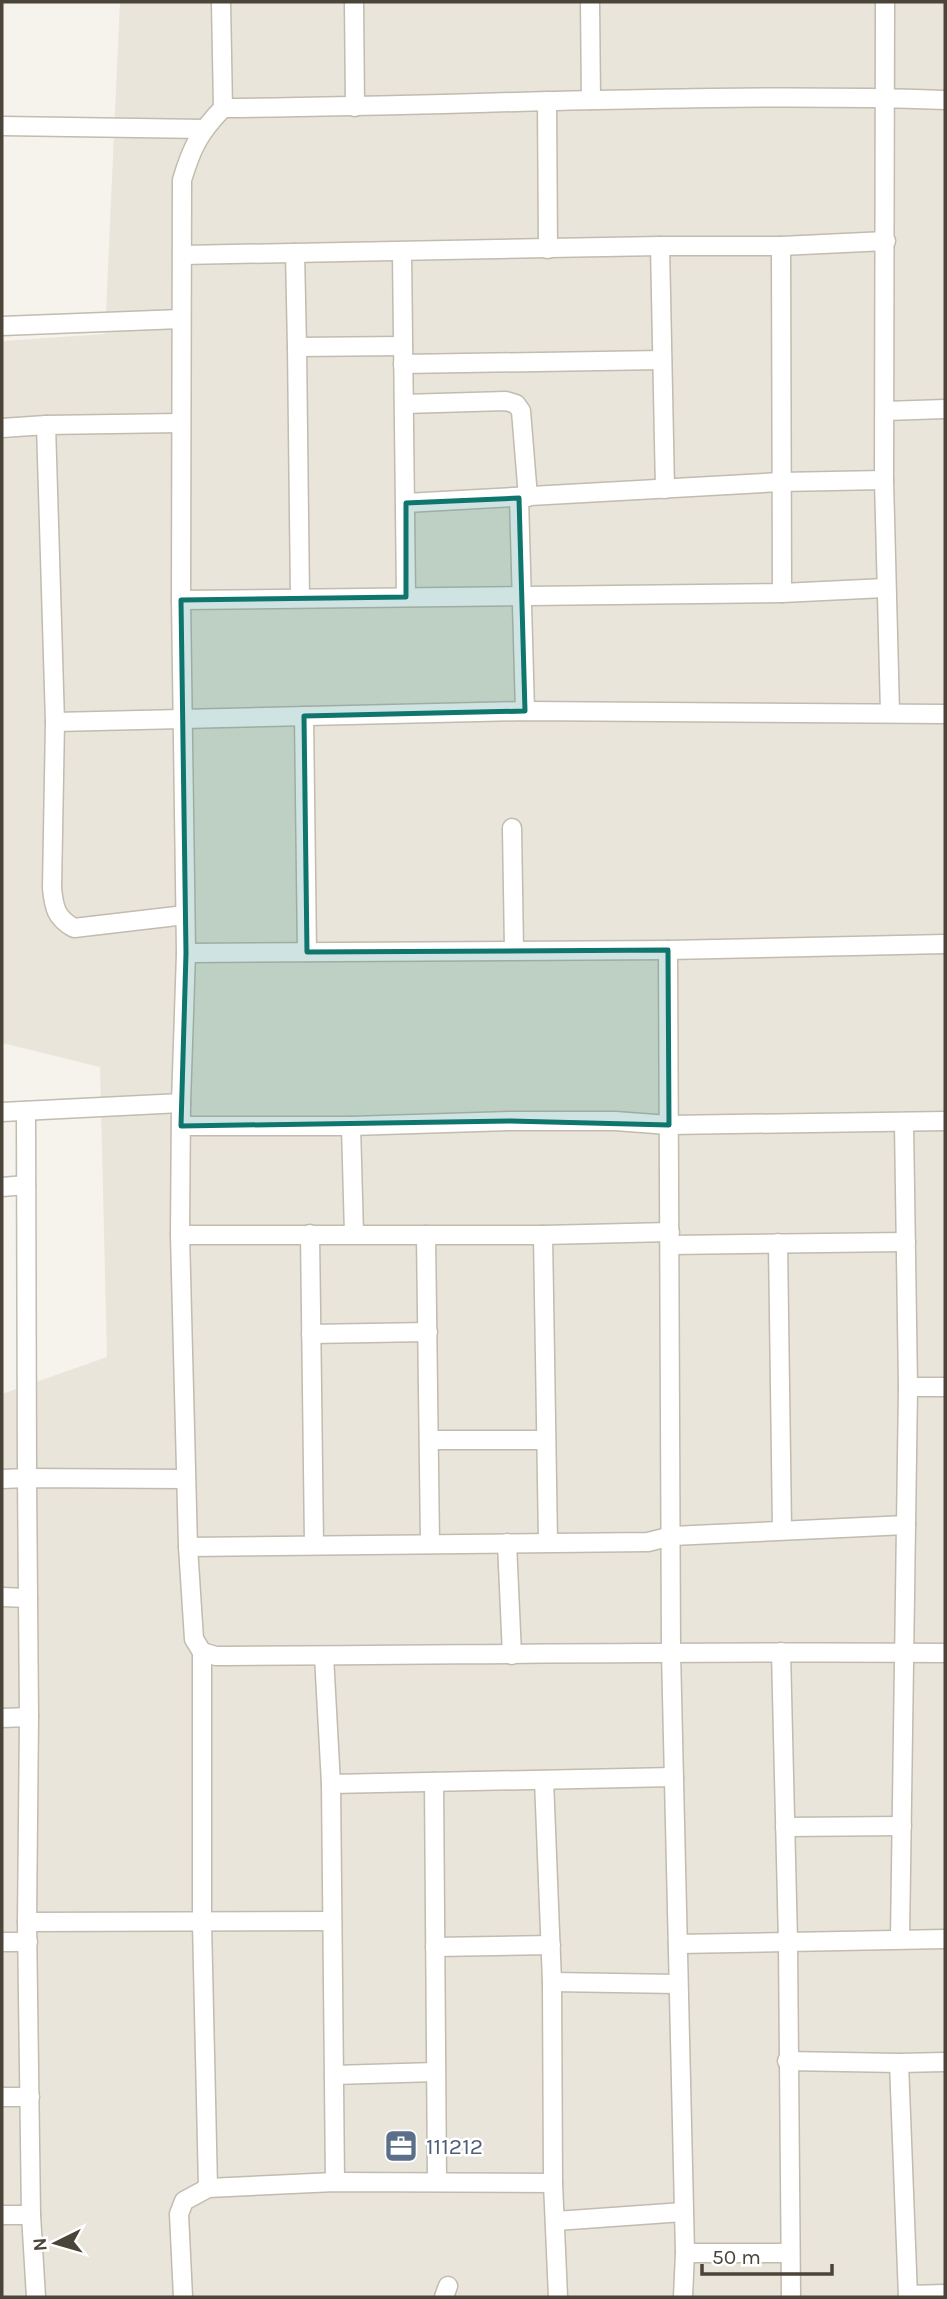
<svg xmlns="http://www.w3.org/2000/svg" width="947" height="2299" font-family="Karla,sans-serif">
  <style>
    .residential { fill: #eae5da }
    .lines { fill: none; stroke-linecap: round; stroke-linejoin: round }
    .minor-casing { stroke: #c2bbae; stroke-width: 21 }
    .minor { stroke: #fff; stroke-width: 18 }
    .marked { fill: #0f766e; fill-opacity: 0.2; stroke: #0f766e; stroke-width: 5; stroke-linejoin: round }
    .labels { text-anchor: middle; dominant-baseline: central; stroke-width: 5; stroke-linejoin: round; paint-order: stroke }
    .service-label { font-size: 23px; fill: #4e5e75; stroke: #fff; text-anchor: start }
  </style>
  <rect width="100%" height="100%" fill="#f6f3ec"/>
  <path class="residential" d="M120 2H945V2297H2V1394L107 1357 100 1067 2 1043V341L105 334Z"/>
  <g class="lines">
    <defs>
      <g id="minor">
        <path d="M221 2 223 108"/>
        <path d="M354 2 355 107"/>
        <path d="M590 2 591 100"/>
        <path d="M885 2 884 480 890 712"/>
        <path d="M547 101 548 249"/>
        <path d="M2 126 204 129"/>
        <path d="M660 246 665 489"/>
        <path d="M781 246 782 593"/>
        <path d="M402 252 406 597"/>
        <path d="M295 253 297 347"/>
        <path d="M182 255 660 246H781L886 241"/>
        <path d="M2 326 181 319"/>
        <path d="M403 364 662 360"/>
        <path d="M404 404 506 401 516 404 521 411 528 497"/>
        <path d="M885 411 945 409"/>
        <path d="M180 423 46 425 55 722 52 888C54 908 56 918 74 928L185 915"/>
        <path d="M2 428 46 425"/>
        <path d="M519 498 525 711"/>
        <path d="M406 503 780 482 884 480"/>
        <path d="M300 598 297 347 403 346"/>
        <path d="M181 600 782 593 885 588"/>
        <path d="M304 716 307 952"/>
        <path d="M55 722 525 711 945 714"/>
        <path d="M512 828 514 950"/>
        <path d="M668 950 671 1652 685 2253 683 2297"/>
        <path d="M186 953 668 950 945 944"/>
        <path d="M2 1112 181 1103"/>
        <path d="M181 1126H351L510 1121H615L669 1125 945 1121"/>
        <path d="M351 1126 354 1234"/>
        <path d="M2 1187 26 1185"/>
        <path d="M310 1234 314 1544"/>
        <path d="M180 1235H543L670 1232"/>
        <path d="M426 1235 430 1544"/>
        <path d="M543 1235 548 1542"/>
        <path d="M778 1243 782 1529"/>
        <path d="M670 1245 906 1242"/>
        <path d="M311 1334 428 1332"/>
        <path d="M908 1387H945"/>
        <path d="M429 1440H546"/>
        <path d="M2 1479 27 1478 26 1111"/>
        <path d="M507 1543 512 1655"/>
        <path d="M188 1547 648 1542 672 1536 906 1525"/>
        <path d="M2 1597 28 1598"/>
        <path d="M202 1652 216 1656C459 1655 702 1651 945 1653"/>
        <path d="M781 1652 788 1942 791 2297"/>
        <path d="M324 1656 331 1784 335 2182"/>
        <path d="M2 1718 29 1717"/>
        <path d="M544 1780 552 1982 553 2183 558 2297"/>
        <path d="M434 1782 437 2181"/>
        <path d="M331 1784 674 1777"/>
        <path d="M785 1827 902 1826"/>
        <path d="M27 1922 332 1921"/>
        <path d="M900 1939 908 1387 904 1124"/>
        <path d="M2 1942H28"/>
        <path d="M678 1944 945 1939"/>
        <path d="M435 1947 551 1945"/>
        <path d="M552 1982 678 1984"/>
        <path d="M787 2061 899 2063 945 2062"/>
        <path d="M899 2063 908 2297"/>
        <path d="M334 2075 436 2072"/>
        <path d="M2 2097H30"/>
        <path d="M208 2188 202 1923V1652L194 1639 188 1547 180 1235 181 1103 186 953 181 600 182 180C192 147 199 133 223 108 464 106 705 92 945 100"/>
        <path d="M2 2215H31"/>
        <path d="M556 2221 683 2212"/>
        <path d="M685 2253H790"/>
        <path d="M908 2295 945 2294"/>
        <path d="M36 2297 31 2215 27 1922 29 1717 27 1478 185 1479"/>
        <path d="M183 2297 179 2214 184 2201 208 2188 335 2182 553 2183"/>
        <path d="M444 2297 448 2286"/>
      </g>
    </defs>
    <use href="#minor" class="minor-casing"/>
    <use href="#minor" class="minor"/>
  </g>
  <path class="marked" d="M519 498 525 711 304 716 307 952 668 950 669 1125 510 1121 181 1126 186 953 181 600 406 597V503Z"/>
  <defs>
    <symbol id="office-square" viewBox="-11 -11 22 22"><rect x="-9" y="-9" width="18" height="18" rx="4" fill="#5c6f8a" stroke="#fff"/><path d="M-6-3h4V-5.5h4V-3h4V5H-6ZM-1-4.5V-3h2v-1.5ZM-6 0V1H6V0Z" fill="#fff"/></symbol>
  </defs>
  <g fill-rule="evenodd">
    <use href="#office-square" x="382" y="2127" width="38" height="38"/>
  </g>
  <g class="labels">
    <g class="service-label">
      <text x="426" y="2146">111212</text>
    </g>
  </g>
  <rect width="947" height="2299" fill="none" stroke="#4b4439" stroke-width="7"/>
  <g transform="translate(56 2243) rotate(265)" stroke="#ffffff" stroke-width="5" paint-order="stroke">
  <path d="M0-5L12 26L0 18L-12 26Z" fill="#4b4439"/>
  <text y="-10" font-size="19" font-weight="bold" text-anchor="middle" fill="#4b4439">N</text>
  </g>
  <path d="M702 2264v10h130v-10" fill="none" stroke="#4b4439" stroke-width="3.5"/>
  <text x="712" y="2264" font-size="21" fill="#4b4439" stroke="#ffffff" stroke-width="5" paint-order="stroke">50 m</text>
</svg>
